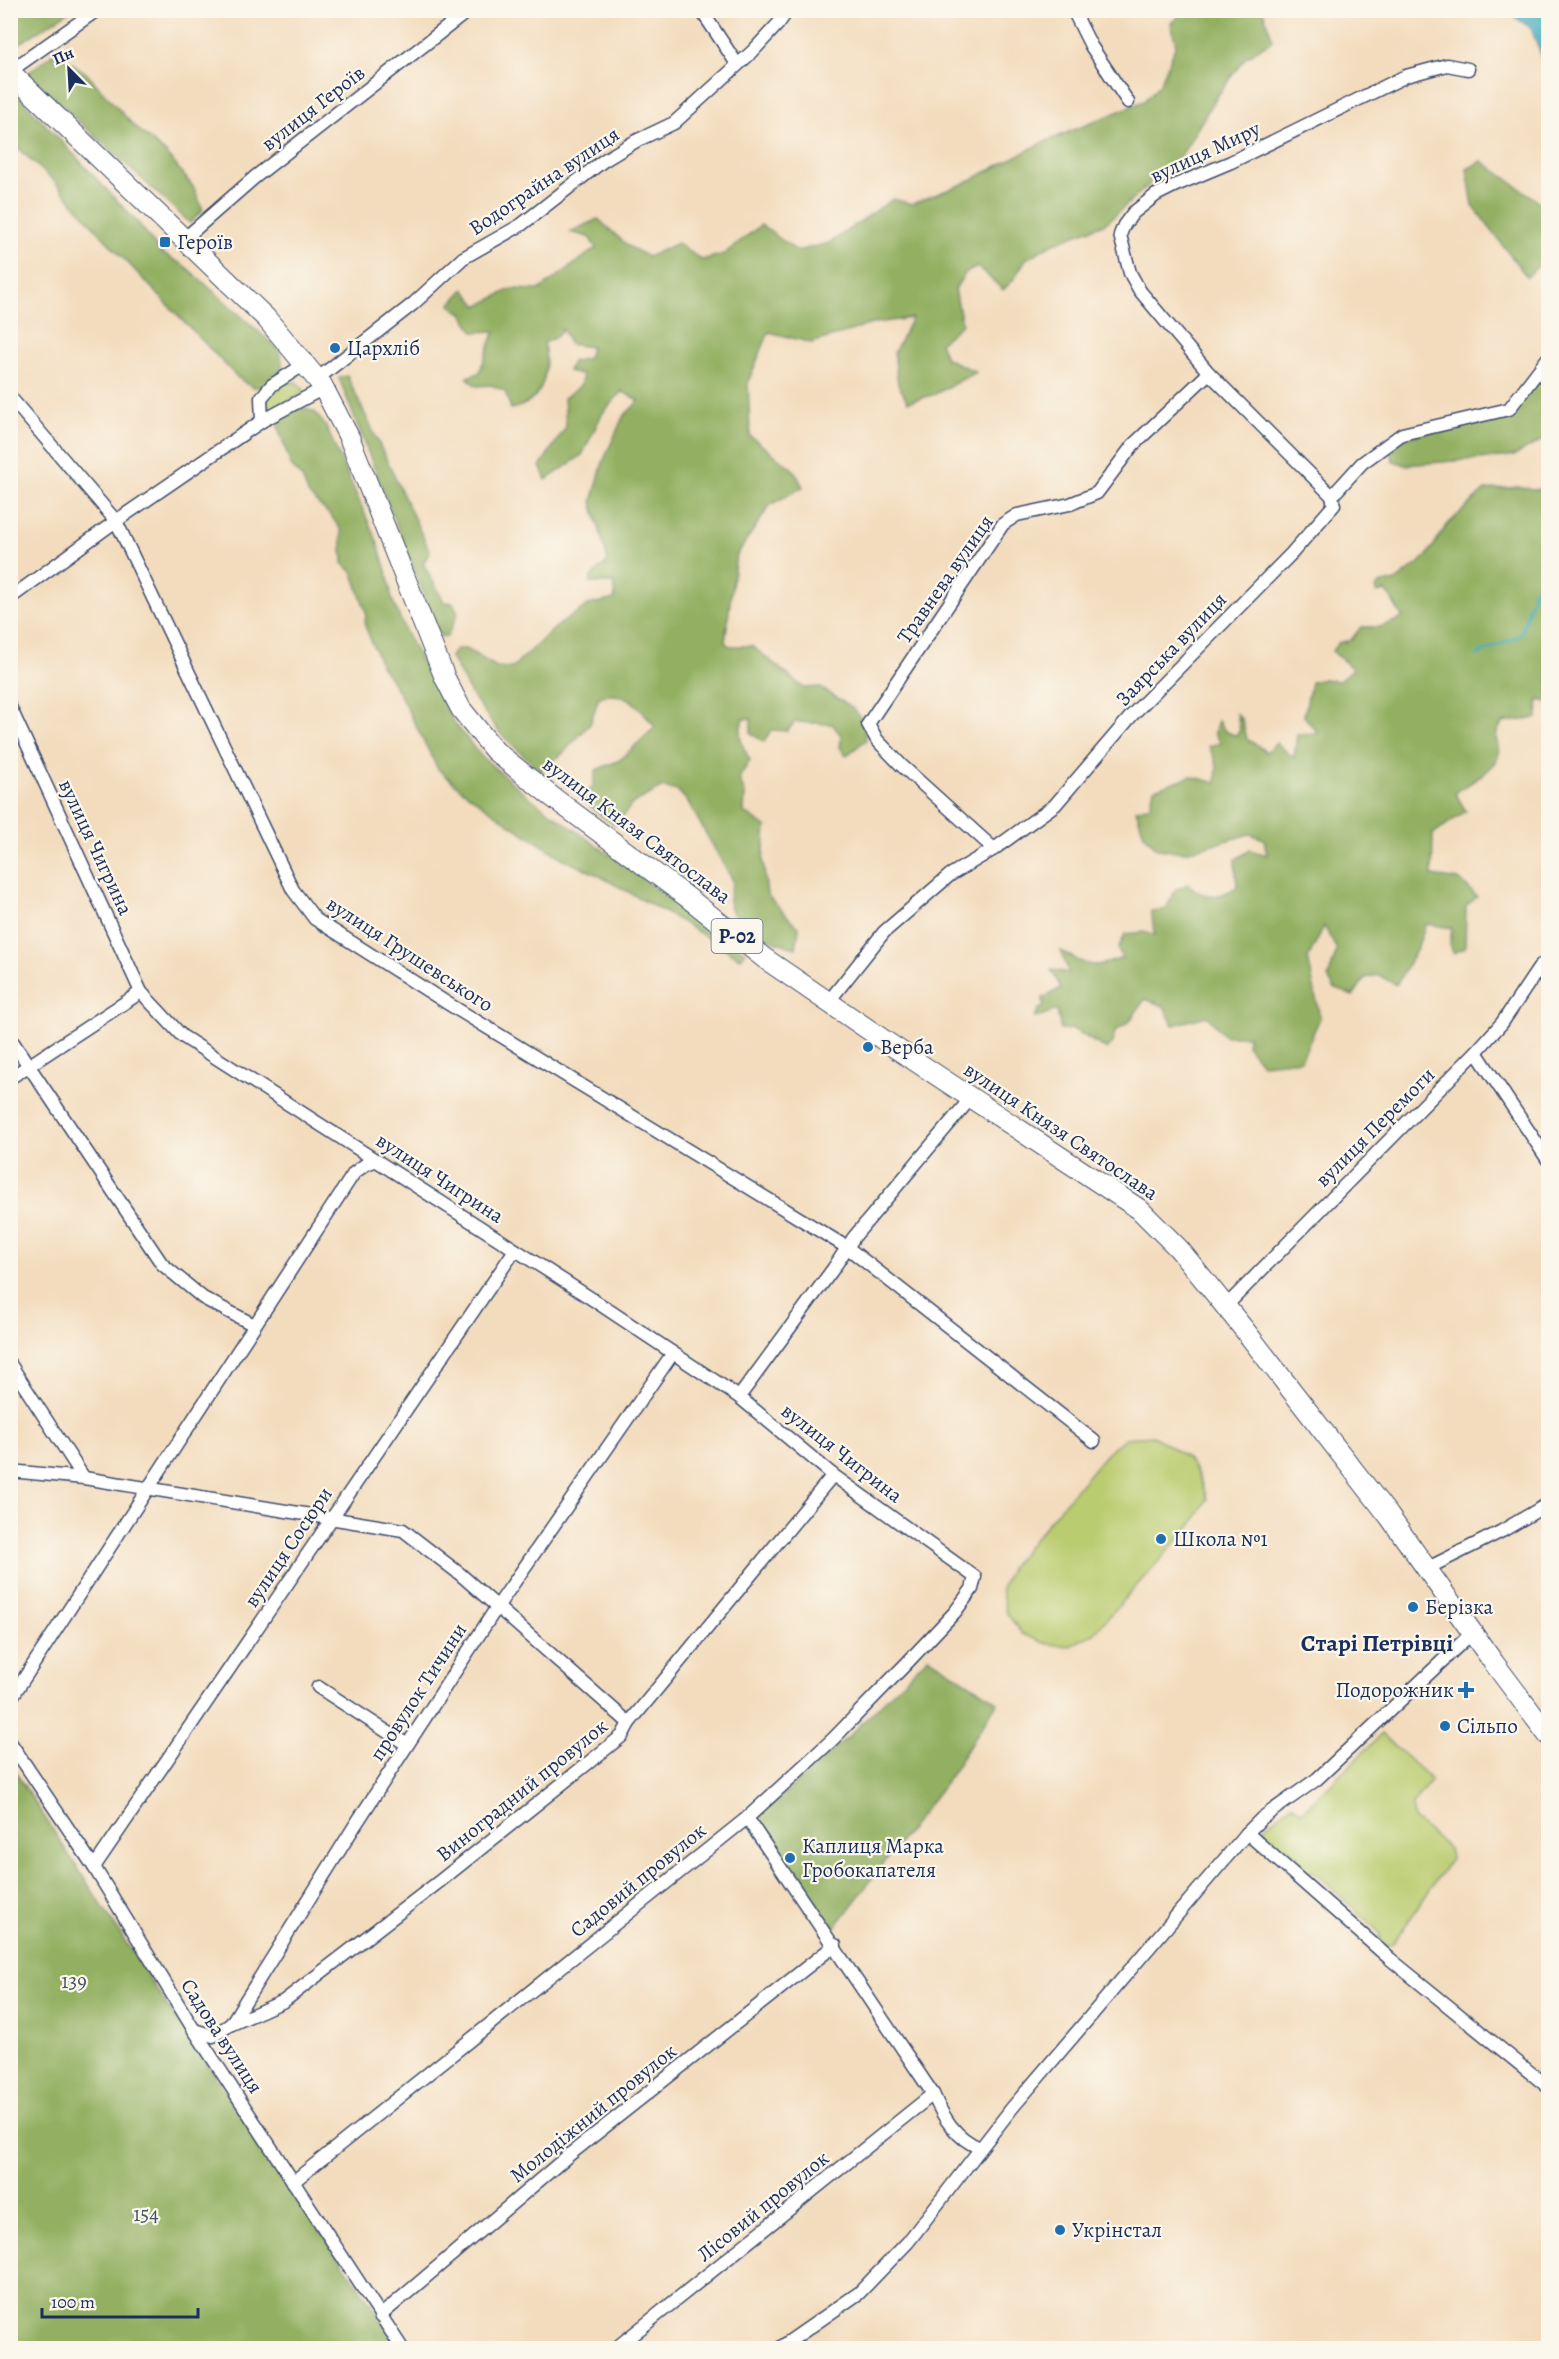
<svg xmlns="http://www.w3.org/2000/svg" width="1559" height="2359" font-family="Alegreya,serif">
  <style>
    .green { fill: #bacc6f; stroke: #6a7e66; stroke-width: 1.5 }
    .forest { fill: #93b062; stroke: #577060; stroke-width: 1.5 }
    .water { fill: #3facbd; stroke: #2d6e8e; stroke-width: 1.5 }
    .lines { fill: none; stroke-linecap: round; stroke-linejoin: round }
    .stream { stroke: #3facbd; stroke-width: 3 }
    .minor-casing { stroke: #3b496c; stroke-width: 15 }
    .primary-casing { stroke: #3b496c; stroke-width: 22 }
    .minor { stroke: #fff; stroke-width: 12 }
    .primary { stroke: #fff; stroke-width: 20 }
    .poi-dot { fill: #1f6fb2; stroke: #fbf7ec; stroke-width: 2 }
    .labels { text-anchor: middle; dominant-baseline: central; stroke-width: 4.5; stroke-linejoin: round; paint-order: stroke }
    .shield { fill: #fbf7ec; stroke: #5e6b89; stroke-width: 1.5 }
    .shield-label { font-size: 20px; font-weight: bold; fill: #1b2f5e }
    .street-label { font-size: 21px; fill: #1b2f5e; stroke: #fbf7ec }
    .poi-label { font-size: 21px; fill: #1b2f5e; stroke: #fbf7ec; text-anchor: start }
    .park-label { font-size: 21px; fill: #435662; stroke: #fbf7ec }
    .quarter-label { font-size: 24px; font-weight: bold; fill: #1b2f5e; stroke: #fbf7ec }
  </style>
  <rect width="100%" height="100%" fill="#fbf7ec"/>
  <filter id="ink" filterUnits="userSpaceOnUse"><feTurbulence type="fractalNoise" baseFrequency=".0167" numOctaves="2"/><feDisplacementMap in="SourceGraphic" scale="12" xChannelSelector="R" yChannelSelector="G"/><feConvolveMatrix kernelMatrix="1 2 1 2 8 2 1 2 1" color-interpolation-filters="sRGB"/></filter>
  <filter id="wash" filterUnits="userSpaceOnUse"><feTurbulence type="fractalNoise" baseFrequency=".008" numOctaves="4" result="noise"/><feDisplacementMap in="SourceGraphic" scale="24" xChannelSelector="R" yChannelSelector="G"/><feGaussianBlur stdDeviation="1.35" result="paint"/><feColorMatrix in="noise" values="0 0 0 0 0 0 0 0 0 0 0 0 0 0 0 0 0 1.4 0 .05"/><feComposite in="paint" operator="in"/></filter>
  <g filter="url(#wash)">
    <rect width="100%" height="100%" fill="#f3dcbd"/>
    <g class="green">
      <path d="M296 382 305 391 269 412 266 406 269 394 284 383Z"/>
      <path d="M1153 1436C1189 1458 1194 1458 1207 1499L1193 1523 1094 1633 1070 1646 1047 1644 1022 1634 1006 1612 1001 1589 1012 1565 1106 1454 1125 1438Z"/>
      <path d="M1382 1734 1431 1780 1412 1804 1414 1819 1449 1849 1451 1858 1393 1944 1385 1946 1381 1943 1380 1933 1313 1871 1302 1874 1263 1839 1259 1831 1292 1804 1302 1812Z"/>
    </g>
    <g class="forest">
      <path d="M10 11 11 10 70 11 14 47 11 44Z"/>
      <path d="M1185 11H1263L1273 40 1245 58 1213 102 1181 156 1106 223 1052 244 1026 259 1013 280 1003 290 978 267 965 273 955 289 962 324 940 343 946 358 976 372 935 394 908 402 898 384 894 353 912 318 875 323 812 343 769 332 748 382 750 436 794 470 803 487 770 505 736 556 725 642 729 646H752L804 688 819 687 853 708 863 721 866 740 846 756 840 747 841 735 832 724 795 722 787 731 771 730 764 742 751 733V718L744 719C736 734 742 746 750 760L739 778 745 794 744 812 766 827 763 860 767 895 799 928 796 948C774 942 730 927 729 900 729 894 732 887 733 881L688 802 678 791 663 787 632 804 616 825C601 819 592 807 580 797L593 787 596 770 620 760 655 727C639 706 627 689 599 697L590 724 562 754 540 771 500 733 471 694 451 657 456 649H466L497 667 512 668 556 627 588 605 615 599 614 583H590L591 577 608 561 592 502 603 462 623 417 639 401 622 391 602 414 582 455 546 480 540 466 566 427 564 398 580 386 583 375 568 371 572 362 588 358 591 347 569 344 563 329 556 337 544 343C549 373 545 402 511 409L505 391 491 385 476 386 467 377 479 373 495 331 474 332 463 314 450 305 464 289 478 306 511 289 539 290 596 248 589 237 570 232 598 219 628 246 648 257 677 243 702 260 724 254 761 225 797 251 829 243 893 199 912 204 965 183 1040 144 1144 101 1160 84 1176 45 1171 23Z"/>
      <path d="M56 51 86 73 134 126 166 153 194 188 203 210 190 223 27 74Z"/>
      <path d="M11 88 140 225 160 252 185 266 277 348C280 354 283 359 282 366 281 376 264 390 253 387 248 386 242 380 237 377L104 238 55 182 11 142Z"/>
      <path d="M1482 161 1542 204 1548 197V256L1527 277 1473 206 1467 169Z"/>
      <path d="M1548 356V437L1514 456 1406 465 1393 461 1391 451 1403 438 1510 413Z"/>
      <path d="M347 376 430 552 423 563 444 602 453 603 458 613 447 637 440 636 339 378Z"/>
      <path d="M302 407 315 412 326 427 377 541 388 577 392 599 406 633 453 721 480 755 529 797 746 952 740 958 682 922 598 875 567 861 512 826 461 789 438 769 398 691 381 665 365 626 366 612 353 573 343 563 341 530 332 517 309 495 302 478 291 466 278 426 283 417Z"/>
      <path d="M1518 487 1548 491V702L1538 700 1537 718 1502 723C1490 743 1501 739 1498 755 1494 772 1467 784 1455 793L1466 811 1433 834 1432 876 1460 880 1477 897 1466 906 1465 948 1453 953 1450 943 1452 928 1426 924 1417 949 1396 985 1379 975 1365 978 1353 996 1334 988 1328 978 1337 950 1324 926 1308 958 1320 1018 1301 1060 1262 1064 1247 1045 1248 1036H1225L1207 1016 1173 1025 1164 1006 1145 999 1129 1022 1115 1031 1113 1043 1106 1049 1073 1029 1061 1030 1057 1010 1035 1018 1038 1010 1044 1006 1043 998 1061 988 1051 970 1069 973 1061 951C1088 966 1092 970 1122 958L1118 949 1125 934 1145 932 1155 935 1151 911 1166 909 1175 890 1188 884C1206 900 1217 899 1237 887L1235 860 1250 850 1267 855 1264 839 1250 834 1185 852 1157 849 1144 834 1136 810 1150 806 1154 789 1191 776 1216 783 1217 765 1209 746 1221 743 1214 733 1218 721 1225 731 1236 736 1240 730 1237 714 1242 720 1247 739 1267 752 1276 743 1294 758 1297 734 1318 733 1304 716 1311 682 1324 679 1339 681 1353 669 1332 651 1338 643 1351 640 1361 627H1380L1403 618 1389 595 1385 591 1377 593 1376 588 1379 584 1396 581 1426 557 1448 524 1485 490Z"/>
      <path d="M928 1657 998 1702 948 1779 830 1934 756 1819 852 1733Z"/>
      <path d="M10 1764 164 2001 401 2348H11Z"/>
    </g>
    <path class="water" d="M1506 11H1548V66L1544 62 1531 28Z"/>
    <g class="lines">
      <path class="stream" d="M1477 655 1521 635 1534 590 1548 580"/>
    </g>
  </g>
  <g filter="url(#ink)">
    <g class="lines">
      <defs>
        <g id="minor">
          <path d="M701 10 737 64"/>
          <path d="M1073 10 1091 46 1128 102"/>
          <path d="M10 71 97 10"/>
          <path d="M184 239 255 177 469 10"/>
          <path d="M317 379 413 304 463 258 521 225 603 161 636 141 674 123 753 51 778 24 788 10"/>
          <path d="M10 397 116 521 293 890 315 919 447 1003 848 1248 1094 1441"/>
          <path d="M262 421 324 388"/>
          <path d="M1332 496 1209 373 1140 291 1130 273 1120 235 1124 225 1133 213 1156 195 1176 185 1231 162 1406 76 1447 65 1468 69"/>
          <path d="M10 598 116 521 262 421 261 398 272 385 305 364"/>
          <path d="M10 707 141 992 182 1036 592 1299 739 1397 833 1475 975 1577 972 1589 955 1612 905 1665 833 1739 747 1818 293 2182"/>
          <path d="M994 849 901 765 877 740 868 724 1003 524 1017 515 1070 504 1097 493 1133 445 1209 373"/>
          <path d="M829 1001 884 932 950 875 994 849 1055 805 1132 715 1291 554 1334 505 1332 496 1362 463 1402 434 1509 409 1548 358"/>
          <path d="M10 1038 162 1264 203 1298 254 1325"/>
          <path d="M1476 1052 1548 1160"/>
          <path d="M10 1078 141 992"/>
          <path d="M1225 1307 1476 1052 1502 1023 1541 965"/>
          <path d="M10 1364 84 1478"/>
          <path d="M739 1397 833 1269 854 1237 971 1098"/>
          <path d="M10 1471 84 1478 403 1530 460 1574 629 1723"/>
          <path d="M1426 1569 1502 1531 1548 1504"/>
          <path d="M318 1687 406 1744"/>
          <path d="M10 1700 354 1173 366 1164 377 1160"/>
          <path d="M10 1742 94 1867 194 2030 402 2348"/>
          <path d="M747 1818 933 2094C943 2117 955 2138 980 2148"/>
          <path d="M1247 1833 1389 1958 1548 2087"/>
          <path d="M94 1867 515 1250"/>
          <path d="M232 2024 284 2001 440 1881 622 1736 629 1723 833 1475"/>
          <path d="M194 2030 213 2036 231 2024 354 1827 497 1607 673 1353"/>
          <path d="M380 2316 569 2155 835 1945"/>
          <path d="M616 2348 933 2094"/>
          <path d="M780 2348 859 2293 908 2242 1012 2108 1247 1833 1262 1818 1317 1779 1473 1632"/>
        </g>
        <path id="primary" d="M10 72 266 318 322 385 349 437 445 678 461 709 495 751 551 796 687 897 764 958 891 1045 1139 1209 1179 1249 1243 1328 1389 1516 1494 1663 1548 1735"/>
      </defs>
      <use href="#minor" class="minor-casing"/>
      <use href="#primary" class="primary-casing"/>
      <use href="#minor" class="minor"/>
      <use href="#primary" class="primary"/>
    </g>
  </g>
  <g class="poi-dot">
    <rect x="159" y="236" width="12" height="12" rx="3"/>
    <circle cx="335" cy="348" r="6"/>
    <circle cx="868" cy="1047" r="6"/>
    <circle cx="1161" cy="1539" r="6"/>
    <circle cx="1413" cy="1607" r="6"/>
    <path d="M1463 1681h6v6h6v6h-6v6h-6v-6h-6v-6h6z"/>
    <circle cx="1445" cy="1726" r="6"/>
    <circle cx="790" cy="1858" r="6"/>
    <circle cx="1060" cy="2230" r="6"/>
  </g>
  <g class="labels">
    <rect class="shield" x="711.5" y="919" width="51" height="34" rx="4.5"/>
    <g class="shield-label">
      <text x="737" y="936">Р-02</text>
    </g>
    <g class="street-label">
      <text transform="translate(313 108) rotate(-38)">вулиця Героїв</text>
      <text transform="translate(1205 152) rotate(-25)">вулиця Миру</text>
      <text transform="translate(544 181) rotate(-34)">Водограйна вулиця</text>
      <text transform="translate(945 579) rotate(-55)">Травнева вулиця</text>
      <text transform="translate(1171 649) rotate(-46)">Заярська вулиця</text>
      <text transform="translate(637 830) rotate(37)">вулиця Князя Святослава</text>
      <text transform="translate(96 847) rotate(65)">вулиця Чигрина</text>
      <text transform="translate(410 954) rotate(33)">вулиця Грушевського</text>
      <text transform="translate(1375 1127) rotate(-45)">вулиця Перемоги</text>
      <text transform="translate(1061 1131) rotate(34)">вулиця Князя Святослава</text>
      <text transform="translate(440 1178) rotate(33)">вулиця Чигрина</text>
      <text transform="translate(842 1453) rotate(38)">вулиця Чигрина</text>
      <text transform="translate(288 1547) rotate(-56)">вулиця Сосюри</text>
      <text transform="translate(418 1692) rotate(-57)">провулок Тичини</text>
      <text transform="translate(522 1790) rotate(-39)">Виноградний провулок</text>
      <text transform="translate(638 1880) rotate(-39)">Садовий провулок</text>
      <text transform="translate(222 2036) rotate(57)">Садова вулиця</text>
      <text transform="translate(593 2113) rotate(-39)">Молодіжний провулок</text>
      <text transform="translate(763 2206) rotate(-39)">Лісовий провулок</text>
    </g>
    <g class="poi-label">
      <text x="177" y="242">Героїв</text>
      <text x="347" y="348">Цархліб</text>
      <text x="880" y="1047">Верба</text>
      <text x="1173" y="1539">Школа №1</text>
      <text x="1425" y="1607">Берізка</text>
      <text x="1454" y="1690" text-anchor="end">Подорожник</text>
      <text x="1457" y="1726">Сільпо</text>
      <text x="802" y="1846">Каплиця Марка<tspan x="802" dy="24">Гробокапателя</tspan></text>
      <text x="1072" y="2230">Укрінстал</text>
    </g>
    <g class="park-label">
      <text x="74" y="1981">139</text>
      <text x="146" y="2214">154</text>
    </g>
    <g class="quarter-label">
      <text x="1377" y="1643">Старі Петрівці</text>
    </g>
  </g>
  <rect width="1559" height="2359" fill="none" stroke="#fbf7ec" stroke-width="36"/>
  <g transform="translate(69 69) rotate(336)" stroke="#fbf7ec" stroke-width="4.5" paint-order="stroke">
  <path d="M0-4.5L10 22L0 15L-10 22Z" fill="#1b2f5e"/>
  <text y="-9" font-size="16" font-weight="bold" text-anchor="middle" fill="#1b2f5e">Пн</text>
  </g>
  <path d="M42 2308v9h156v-9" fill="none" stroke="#1b2f5e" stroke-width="3"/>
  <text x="51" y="2308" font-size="18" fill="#1b2f5e" stroke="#fbf7ec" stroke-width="4.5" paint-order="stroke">100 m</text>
</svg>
